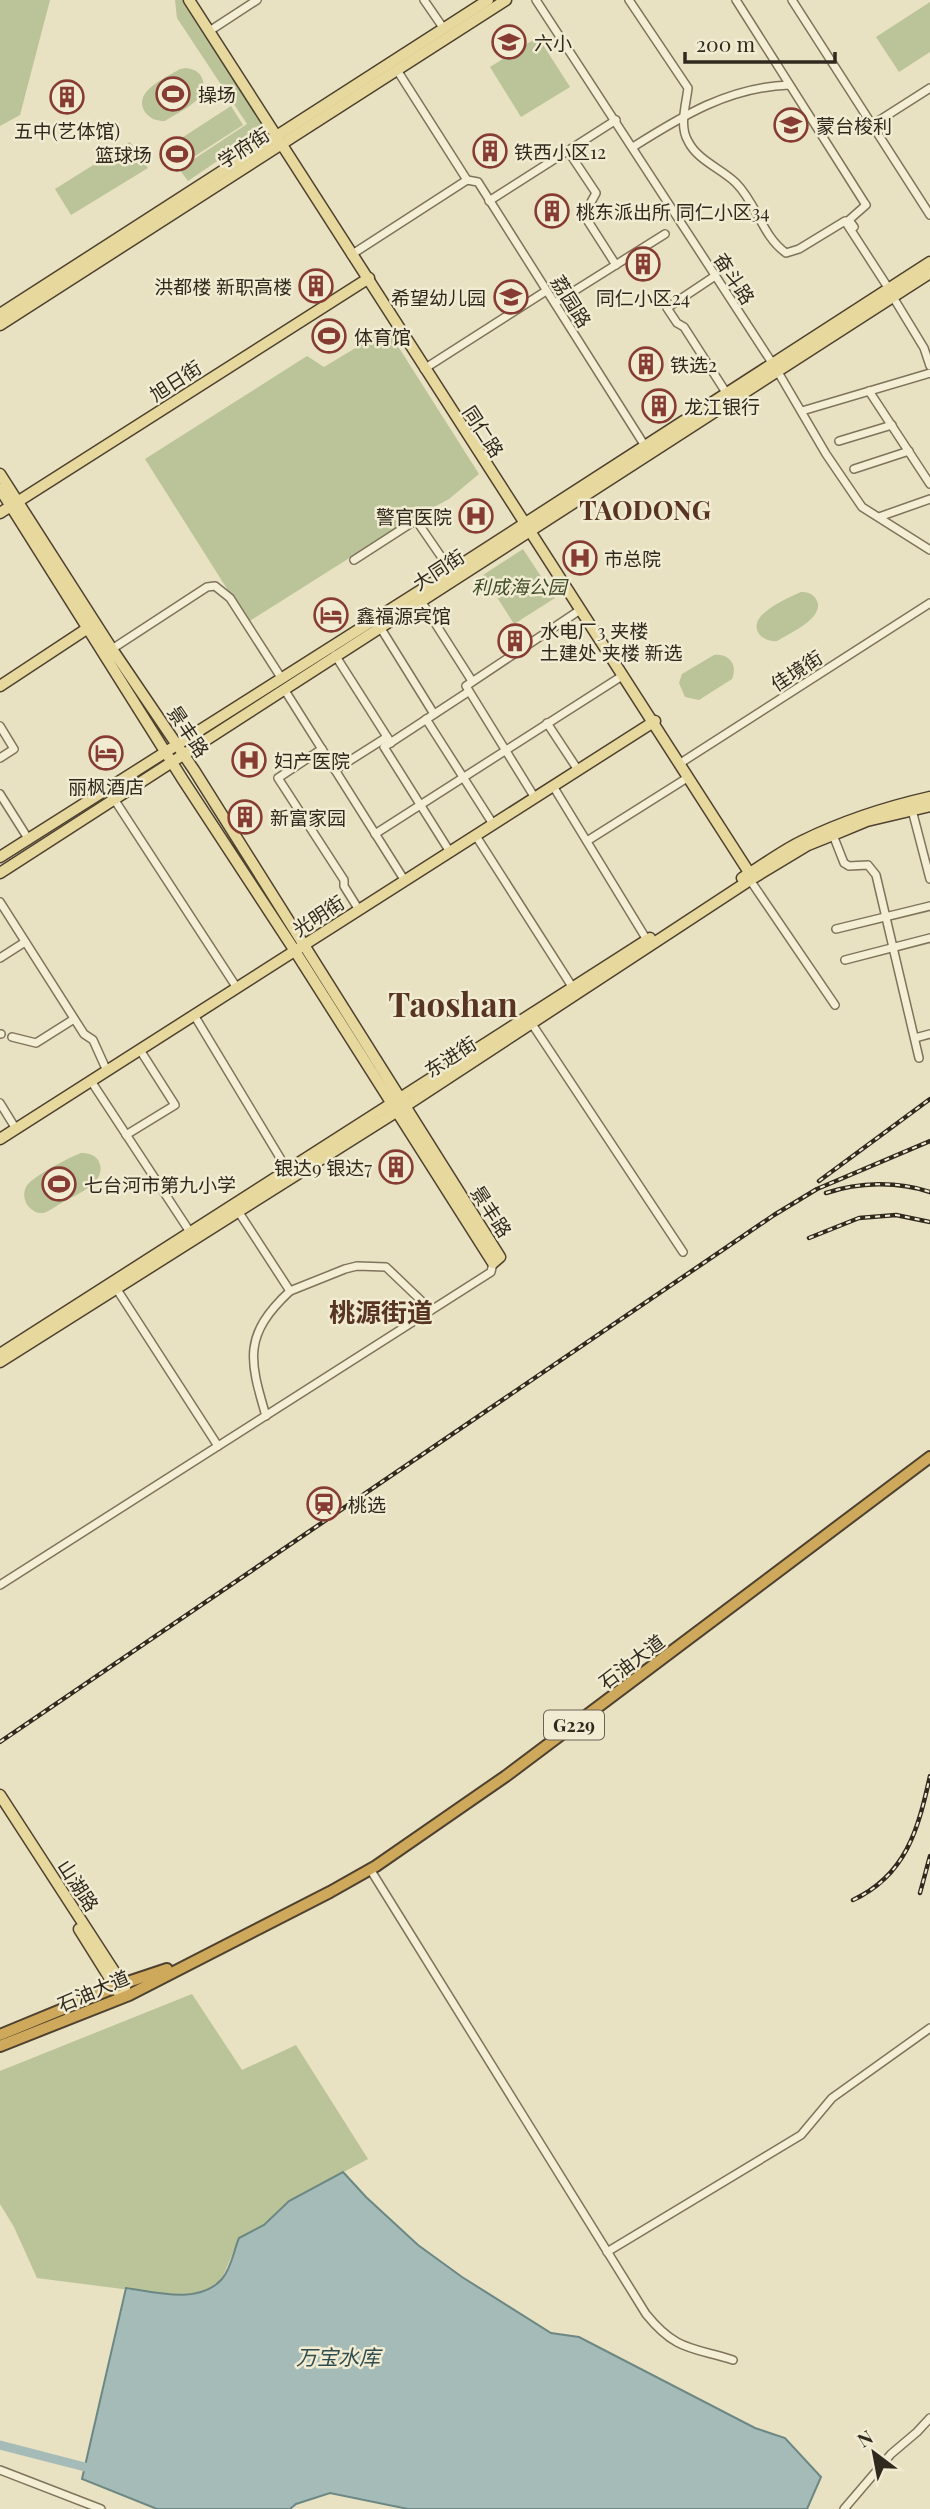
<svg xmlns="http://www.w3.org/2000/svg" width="930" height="2509" font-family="'Playfair Display','Noto Sans SC',serif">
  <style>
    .green { fill: #bac498 }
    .water { fill: #a4bbb7; stroke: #6c8884; stroke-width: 2 }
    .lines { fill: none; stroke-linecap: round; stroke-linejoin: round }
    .river { stroke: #a4bbb7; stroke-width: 9 }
    .minor-casing { stroke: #7f735c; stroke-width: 10 }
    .major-casing { stroke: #4e412f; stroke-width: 13 }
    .highway-casing { stroke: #4e412f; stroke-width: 14 }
    .minor { stroke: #f4eed4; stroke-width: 7 }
    .major { stroke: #e7d99e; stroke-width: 10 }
    .highway { stroke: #cea95c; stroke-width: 10 }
    .rail-casing { stroke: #31291e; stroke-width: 4.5 }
    .rail { stroke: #f0ebd1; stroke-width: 2; stroke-dasharray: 5; stroke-linecap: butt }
    .labels { text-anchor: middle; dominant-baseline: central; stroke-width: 5; stroke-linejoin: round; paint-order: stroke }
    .shield { fill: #f0ebd1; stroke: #6a6354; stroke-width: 2 }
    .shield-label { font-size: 18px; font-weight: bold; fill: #31291e }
    .poi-label { font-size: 19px; fill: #31291e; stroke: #f0ebd1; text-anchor: start }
    .street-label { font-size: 19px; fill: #31291e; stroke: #f0ebd1 }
    .park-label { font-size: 19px; font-style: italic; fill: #3e4b27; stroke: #f0ebd1 }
    .water-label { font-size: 21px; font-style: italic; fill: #2f4d4f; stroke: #f0ebd1 }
    .district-label { font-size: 26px; font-weight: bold; fill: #583423; stroke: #f0ebd1 }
    .town-label { font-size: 33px; font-weight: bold; fill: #583423; stroke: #f0ebd1 }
  </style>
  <rect width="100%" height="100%" fill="#e8e1c2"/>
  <g class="green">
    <path d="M0 0H50L20 115 0 126Z"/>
    <path d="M175 0H186L266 128 188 181 179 169 247 124 177 18Z"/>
    <path d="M930 2V52L899 72 876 37Z"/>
    <path d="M538 37 570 87 521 117 490 67Z"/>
    <path d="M186 68C194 69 201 72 203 81 209 100 178 112 165 121 157 121 150 119 145 112 132 91 166 78 180 69Z"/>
    <path d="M231 106 243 125 178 167 166 149 176 142 185 154 177 141Z"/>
    <path d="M130 142 148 168 71 215 55 189Z"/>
    <path d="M387 329 479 474 449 499 408 521 248 622 145 459 307 356 324 367Z"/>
    <path d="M523 549 555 598 514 624 483 575Z"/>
    <path d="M801 592C807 592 812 593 816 599 827 617 790 633 777 641 764 643 749 630 761 616 769 607 789 597 801 592Z"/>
    <path d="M714 655C729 653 738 665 732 679L699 700 685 697 679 683 682 674Z"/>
    <path d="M81 1153C89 1153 96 1155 99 1162 109 1183 71 1197 58 1205 53 1208 48 1212 43 1213 30 1214 20 1199 26 1187 31 1177 70 1157 81 1153Z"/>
    <path d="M192 1994 242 2070 296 2045 368 2159 289 2201 264 2225 239 2238 222 2279 202 2293 169 2295 37 2278 14 2227 0 2204V2071Z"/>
  </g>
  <path class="water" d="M343 2172 366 2197 418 2245 462 2277 551 2333 579 2337 755 2428 785 2438 821 2477 807 2509H408L330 2493 296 2504 290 2509H157L82 2479 126 2288C155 2292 199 2305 222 2279 231 2269 234 2250 239 2238L264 2225 289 2201Z"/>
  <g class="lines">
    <path class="river" d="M0 2445 85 2467"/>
    <defs>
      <g id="minor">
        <path d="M424 0 444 29"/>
        <path d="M536 0 778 372 826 454 862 507 930 550"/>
        <path d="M629 0 688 88C686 105 679 126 688 141 697 160 722 169 736 183 757 204 762 236 786 253L799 249 845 221 889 289"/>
        <path d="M736 0 864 202 866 205 849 220 854 227"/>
        <path d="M792 0 930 215"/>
        <path d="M211 30 257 0"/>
        <path d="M397 70 467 180"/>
        <path d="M872 125 930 88"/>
        <path d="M633 147C682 116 729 87 789 85"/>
        <path d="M568 151 596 193 584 215 616 265"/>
        <path d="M467 180 478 182 645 446"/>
        <path d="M489 201 616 120"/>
        <path d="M351 255 467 180"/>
        <path d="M715 276 667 308 677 323 684 327 727 394"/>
        <path d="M893 297 924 348 930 366"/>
        <path d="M555 303 665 234"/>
        <path d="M424 369 546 291"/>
        <path d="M869 391 930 484"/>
        <path d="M802 411 930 373"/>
        <path d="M839 441 892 425"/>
        <path d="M854 469 909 451"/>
        <path d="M879 517 930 499"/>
        <path d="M354 560 416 520 451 571"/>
        <path d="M421 601 472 681"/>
        <path d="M380 627 434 714"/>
        <path d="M112 649 207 587 215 586 230 598 282 679"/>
        <path d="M335 655 391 743"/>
        <path d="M284 689 405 881"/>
        <path d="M426 719 493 824"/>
        <path d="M547 723 578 770"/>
        <path d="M0 726 14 749 0 758"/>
        <path d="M322 749 278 778 344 880V886L359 910"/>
        <path d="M679 764 930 603"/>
        <path d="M335 770 387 737"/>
        <path d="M553 786 647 940"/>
        <path d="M0 794 29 840"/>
        <path d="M535 798 466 686 580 610"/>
        <path d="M114 799 237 988"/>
        <path d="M912 810 930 879"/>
        <path d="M375 834 622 676"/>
        <path d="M833 835 844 863 849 866 868 865 876 875 919 1058"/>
        <path d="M476 836 573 988"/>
        <path d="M587 841 687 778"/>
        <path d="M450 852 384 747 468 692"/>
        <path d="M750 880 835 1005"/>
        <path d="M0 902 84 1034 93 1040 107 1071"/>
        <path d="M836 929 930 906"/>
        <path d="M0 958 25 942"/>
        <path d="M845 960 930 938"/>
        <path d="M194 1015 288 1171"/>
        <path d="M530 1021 683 1252"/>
        <path d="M0 1034H1"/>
        <path d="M12 1037 36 1043 74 1019"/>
        <path d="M915 1038 930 1034"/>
        <path d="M91 1081 190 1232"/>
        <path d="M0 1103 16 1129"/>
        <path d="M126 1135 175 1105 140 1050"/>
        <path d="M238 1211 290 1291C243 1335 249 1359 266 1416"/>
        <path d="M116 1288 218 1446"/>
        <path d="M290 1291 345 1269 357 1266 386 1267 431 1310"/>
        <path d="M0 1585 491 1272 493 1263"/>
        <path d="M370 1869 646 2314C676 2351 691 2347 733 2360"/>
        <path d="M607 2252 801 2135 832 2098 930 2028"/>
        <path d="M0 2470 101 2509"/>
        <path d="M844 2509 891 2454 917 2432 930 2418"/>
      </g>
      <g id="major">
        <path d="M189 0 752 877"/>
        <path d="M0 314 488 0"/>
        <path d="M0 325 506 0"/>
        <path d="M0 474 112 649 194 770 500 1257 493 1263 295 951 183 780 0 489"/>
        <path d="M0 513 369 278"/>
        <path d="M0 686 88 628"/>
        <path d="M0 857 451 571 930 262"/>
        <path d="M0 873 930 273"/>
        <path d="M742 878C762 866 781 851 802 841 843 821 886 807 930 797"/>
        <path d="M0 1139 655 721"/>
        <path d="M0 1354 650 938"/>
        <path d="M0 1362 404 1107 750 880 808 845 833 835 867 821 930 806"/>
        <path d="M0 1795 125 1988"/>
        <path d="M79 1929 119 1993"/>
      </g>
      <g id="highway">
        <path d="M0 2035 131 1981 167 1969"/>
        <path d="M0 2046 129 1995 330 1892 376 1866 506 1776 930 1457"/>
      </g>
    </defs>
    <use href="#minor" class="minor-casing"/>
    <use href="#major" class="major-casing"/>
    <use href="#highway" class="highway-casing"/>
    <use href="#minor" class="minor"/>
    <use href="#major" class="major"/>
    <use href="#highway" class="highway"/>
    <defs>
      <g id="rail">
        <path d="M819 1181 930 1099"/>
        <path d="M826 1193C859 1182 897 1181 930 1192"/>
        <path d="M809 1238 859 1218 896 1215 930 1222"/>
        <path d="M0 1742 774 1215 817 1189 930 1141"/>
        <path d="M920 1893 930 1856"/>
        <path d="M853 1900C906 1875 918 1830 930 1776"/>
      </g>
    </defs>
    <use href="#rail" class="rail-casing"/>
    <use href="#rail" class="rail"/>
  </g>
  <defs>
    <symbol id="school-ring" viewBox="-11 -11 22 22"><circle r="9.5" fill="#f0ebd1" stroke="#873c33" stroke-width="1.5"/><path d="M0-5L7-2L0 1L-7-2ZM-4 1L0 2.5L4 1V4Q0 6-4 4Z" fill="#873c33"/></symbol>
    <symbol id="stadium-ring" viewBox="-11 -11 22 22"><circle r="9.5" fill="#f0ebd1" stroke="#873c33" stroke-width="1.5"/><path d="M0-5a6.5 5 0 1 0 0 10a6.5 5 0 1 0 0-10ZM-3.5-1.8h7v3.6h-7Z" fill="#873c33"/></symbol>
    <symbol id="building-ring" viewBox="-11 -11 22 22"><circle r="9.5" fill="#f0ebd1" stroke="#873c33" stroke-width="1.5"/><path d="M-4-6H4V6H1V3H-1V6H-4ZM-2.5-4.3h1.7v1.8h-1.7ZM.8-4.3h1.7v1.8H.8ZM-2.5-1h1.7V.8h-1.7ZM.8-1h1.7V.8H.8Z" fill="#873c33"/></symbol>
    <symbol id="hospital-ring" viewBox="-11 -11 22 22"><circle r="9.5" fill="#f0ebd1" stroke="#873c33" stroke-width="1.5"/><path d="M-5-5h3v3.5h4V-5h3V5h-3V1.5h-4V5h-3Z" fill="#873c33"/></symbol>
    <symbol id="hotel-ring" viewBox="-11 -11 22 22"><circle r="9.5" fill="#f0ebd1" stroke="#873c33" stroke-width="1.5"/><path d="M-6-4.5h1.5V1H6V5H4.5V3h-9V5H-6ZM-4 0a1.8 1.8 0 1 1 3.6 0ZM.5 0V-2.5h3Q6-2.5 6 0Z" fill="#873c33"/></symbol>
    <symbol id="station-ring" viewBox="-11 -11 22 22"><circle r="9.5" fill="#f0ebd1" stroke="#873c33" stroke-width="1.5"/><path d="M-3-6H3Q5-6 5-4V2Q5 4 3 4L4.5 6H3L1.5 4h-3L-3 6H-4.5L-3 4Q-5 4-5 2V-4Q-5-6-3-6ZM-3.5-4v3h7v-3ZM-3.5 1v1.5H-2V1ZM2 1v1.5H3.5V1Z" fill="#873c33"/></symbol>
  </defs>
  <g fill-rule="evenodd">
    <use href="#school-ring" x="490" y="23" width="38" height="38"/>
    <use href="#stadium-ring" x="154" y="75" width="38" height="38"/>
    <use href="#building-ring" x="48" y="78" width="38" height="38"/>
    <use href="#school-ring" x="772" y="106" width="38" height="38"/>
    <use href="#building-ring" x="471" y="132" width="38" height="38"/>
    <use href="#stadium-ring" x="158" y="135" width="38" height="38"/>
    <use href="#building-ring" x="533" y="192" width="38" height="38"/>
    <use href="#building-ring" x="624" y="245" width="38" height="38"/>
    <use href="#building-ring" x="297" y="267" width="38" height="38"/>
    <use href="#school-ring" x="492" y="278" width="38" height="38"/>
    <use href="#stadium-ring" x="310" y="317" width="38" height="38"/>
    <use href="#building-ring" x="627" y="345" width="38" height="38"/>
    <use href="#building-ring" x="640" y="387" width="38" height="38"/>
    <use href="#hospital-ring" x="457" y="497" width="38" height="38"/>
    <use href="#hospital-ring" x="561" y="539" width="38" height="38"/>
    <use href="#hotel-ring" x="312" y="596" width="38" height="38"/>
    <use href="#building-ring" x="496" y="622" width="38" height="38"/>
    <use href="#hotel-ring" x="87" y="734" width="38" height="38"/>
    <use href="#hospital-ring" x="230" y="741" width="38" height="38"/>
    <use href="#building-ring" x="226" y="798" width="38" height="38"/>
    <use href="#building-ring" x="377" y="1148" width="38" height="38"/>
    <use href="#stadium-ring" x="40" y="1165" width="38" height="38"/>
    <use href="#station-ring" x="305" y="1485" width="38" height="38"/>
  </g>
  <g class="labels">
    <rect class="shield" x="544" y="1710.5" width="60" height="29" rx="5"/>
    <g class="shield-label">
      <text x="574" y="1725">G229</text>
    </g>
    <g class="poi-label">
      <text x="534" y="42">六小</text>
      <text x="198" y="94">操场</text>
      <text x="816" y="125">蒙台梭利</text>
      <text x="67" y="130" text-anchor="middle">五中(艺体馆)</text>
      <text x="514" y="151">铁西小区12</text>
      <text x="152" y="154" text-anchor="end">篮球场</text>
      <text x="576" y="211">桃东派出所 同仁小区34</text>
      <text x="292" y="286" text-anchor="end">洪都楼 新职高楼</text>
      <text x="486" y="297" text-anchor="end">希望幼儿园</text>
      <text x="643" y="297" text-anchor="middle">同仁小区24</text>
      <text x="354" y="336">体育馆</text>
      <text x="670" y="364">铁选2</text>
      <text x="684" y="406">龙江银行</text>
      <text x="452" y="516" text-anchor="end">警官医院</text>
      <text x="604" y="558">市总院</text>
      <text x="356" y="615">鑫福源宾馆</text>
      <text x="540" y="630">水电厂3 夹楼<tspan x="540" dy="22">土建处 夹楼 新选</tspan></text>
      <text x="274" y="760">妇产医院</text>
      <text x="106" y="786" text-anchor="middle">丽枫酒店</text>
      <text x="270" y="817">新富家园</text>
      <text x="372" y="1167" text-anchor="end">银达9 银达7</text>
      <text x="84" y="1184">七台河市第九小学</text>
      <text x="348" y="1504">桃选</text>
    </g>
    <g class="street-label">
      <text transform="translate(243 147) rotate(-33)">学府街</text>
      <text transform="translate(735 278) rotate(57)">奋斗路</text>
      <text transform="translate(572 301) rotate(58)">荔园路</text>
      <text transform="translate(175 380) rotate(-33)">旭日街</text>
      <text transform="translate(484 431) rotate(57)">同仁路</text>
      <text transform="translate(438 569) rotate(-33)">大同街</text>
      <text transform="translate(796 670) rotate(-33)">佳境街</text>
      <text transform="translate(189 731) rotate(56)">景丰路</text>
      <text transform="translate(318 915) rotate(-33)">光明街</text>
      <text transform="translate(450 1056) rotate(-33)">东进街</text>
      <text transform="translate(492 1211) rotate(57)">景丰路</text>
      <text transform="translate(631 1661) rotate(-37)">石油大道</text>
      <text transform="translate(79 1885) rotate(57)">山湖路</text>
      <text transform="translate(93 1990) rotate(-23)">石油大道</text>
    </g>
    <g class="park-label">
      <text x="519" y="586">利成海公园</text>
    </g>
    <g class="water-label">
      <text x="338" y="2356">万宝水库</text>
    </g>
    <g class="district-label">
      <text x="645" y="509">TAODONG</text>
      <text x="381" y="1311">桃源街道</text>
    </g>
    <g class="town-label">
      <text x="453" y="1003">Taoshan</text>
    </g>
  </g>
  <g transform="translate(874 2453) rotate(328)" stroke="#f0ebd1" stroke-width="5" paint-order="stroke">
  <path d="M0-5L12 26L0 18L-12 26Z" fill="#31291e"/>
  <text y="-10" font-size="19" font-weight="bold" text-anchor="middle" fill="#31291e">N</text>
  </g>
  <path d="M685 52v10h150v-10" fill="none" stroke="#31291e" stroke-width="3.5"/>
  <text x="696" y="52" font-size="21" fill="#31291e" stroke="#f0ebd1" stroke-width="5" paint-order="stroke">200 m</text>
</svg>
